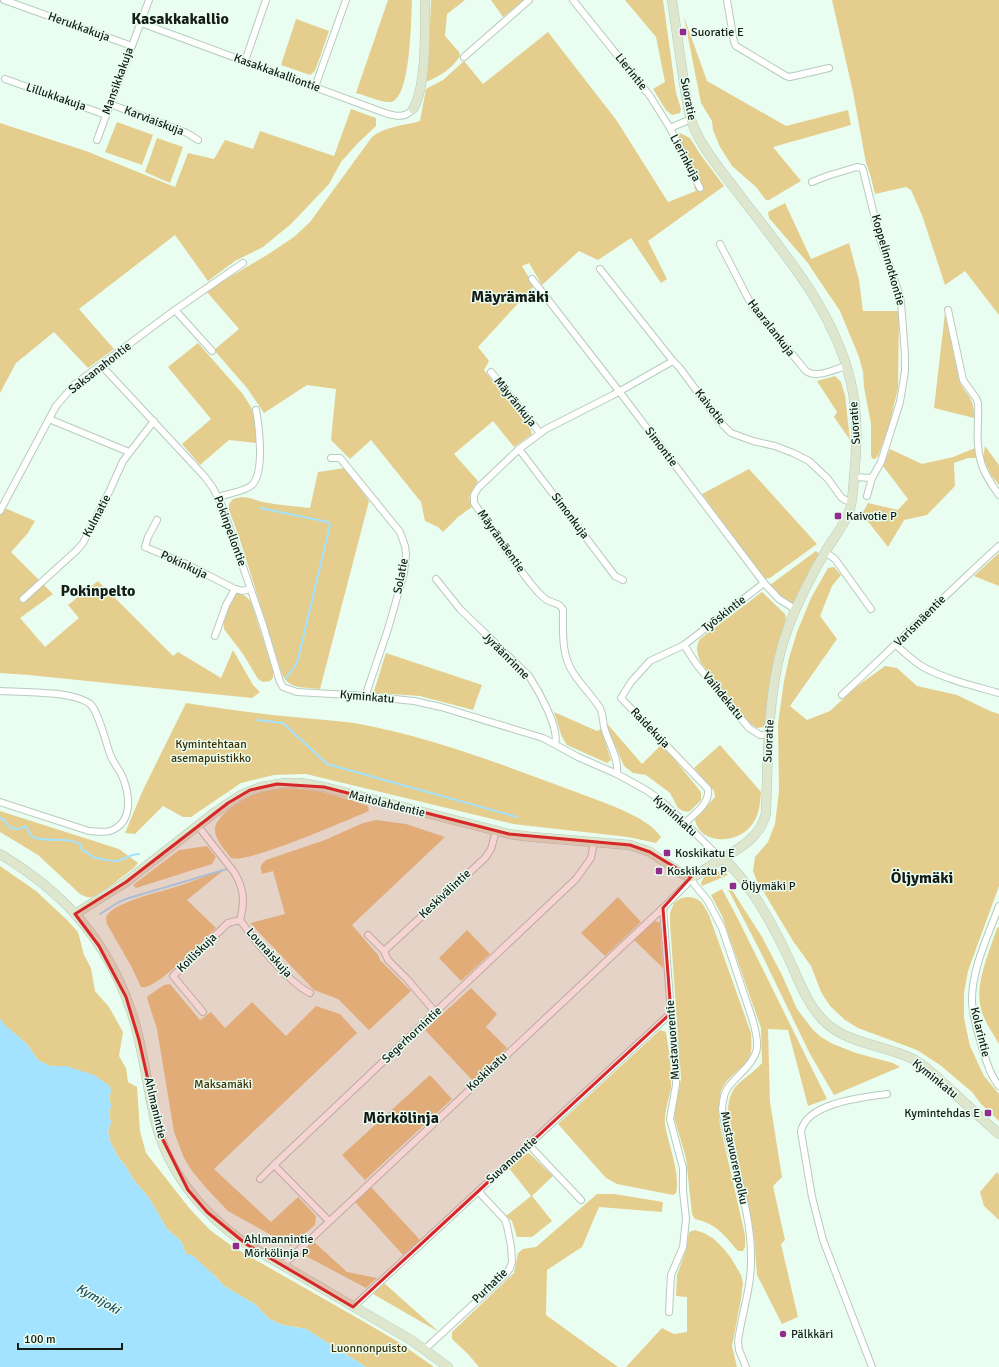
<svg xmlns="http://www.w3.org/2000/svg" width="999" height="1367" font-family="Signika,sans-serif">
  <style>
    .green { fill: #e5ce8d }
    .water { fill: #a4e3ff }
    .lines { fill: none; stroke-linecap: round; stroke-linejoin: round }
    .stream { stroke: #a4e3ff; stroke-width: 2 }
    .street-casing { stroke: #b7cbbe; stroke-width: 8 }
    .secondary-casing { stroke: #b7cbbe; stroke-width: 10 }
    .street { stroke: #fff; stroke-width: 6 }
    .secondary { stroke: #dee7cd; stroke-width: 9 }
    .marked { fill: #d62828; fill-opacity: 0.2; stroke: #d62828; stroke-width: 3; stroke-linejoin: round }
    .poi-dot { fill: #932b8f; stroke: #e9fef1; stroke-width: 1.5 }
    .labels { text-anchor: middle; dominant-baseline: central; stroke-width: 3; stroke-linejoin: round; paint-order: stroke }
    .street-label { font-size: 12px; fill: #151c18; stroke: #e9fef1 }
    .poi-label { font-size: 12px; fill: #151c18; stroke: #e9fef1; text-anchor: start }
    .park-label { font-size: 12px; fill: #3e3003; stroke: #e9fef1 }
    .water-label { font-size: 13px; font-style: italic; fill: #1f5164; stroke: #e9fef1 }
    .district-label { font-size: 16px; font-weight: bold; fill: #151c18; stroke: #e9fef1 }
  </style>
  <rect width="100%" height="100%" fill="#e9fef1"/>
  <g class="green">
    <path d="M388 0H412C411 18 411 98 391 102 382 103 365 95 356 93Z"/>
    <path d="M431 0H465L447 14 445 36 459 52 460 56C453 68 440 76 428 81H426L429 50Z"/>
    <path d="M491 0H524L503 17Z"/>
    <path d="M625 0H663L676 93 681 109 680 113 672 115 666 110 653 89 665 82 656 37Z"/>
    <path d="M832 0H999V315L965 271 945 285 922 215 911 190 906 187 875 194 870 174 866 163 853 92Z"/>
    <path d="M684 17 707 81 786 126 848 110 851 125 773 147 801 181 769 200H766L756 187 732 166 720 147 713 130 712 121 701 103Z"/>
    <path d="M296 19 329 31 315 71 310 75 281 65Z"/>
    <path d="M548 32 617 121 668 202 696 191 694 187 700 181 679 138 678 135 680 133 690 138 700 154 724 186 648 241 667 279 661 283 631 238 598 260 579 251 542 285 529 263 522 266 534 286 478 347 489 361 484 370 530 428 532 434 514 447 493 421 454 454 478 481C472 492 466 495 472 507L458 517 443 532 438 527 425 521 421 502 371 440 350 459 331 440 336 389 307 385 264 413 247 388 214 350 239 329 206 291 267 255 294 237 310 222 372 137C386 126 403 126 420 121L426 89 443 80 464 61 483 84Z"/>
    <path d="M351 109 376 118V126L358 143 341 162 329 184 291 224 263 247 235 261 208 281 175 235 79 309 114 349 88 368 54 332 16 363 0 393V123L86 151 175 187 188 153 214 159 225 140 253 149 260 131 334 156Z"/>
    <path d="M117 122 153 135 142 165 105 152Z"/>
    <path d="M157 138 183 147 170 183 145 172Z"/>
    <path d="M785 203 811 259 849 243 859 280 863 311H899L898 388 889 426 878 456 875 459H873L871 456V424L864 387 863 372 859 357 840 311 807 262 769 218 768 212Z"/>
    <path d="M945 313 959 380C962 389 971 396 973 405 974 409 974 414 974 418L934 408Z"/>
    <path d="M198 343 242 393 251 407 255 420 257 443 229 440 200 465 182 444 211 419 168 367Z"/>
    <path d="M835 376 841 382 845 395 850 440 834 417 837 412 817 381Z"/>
    <path d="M985 446 999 465V485L991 475 983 458Z"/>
    <path d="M975 448 976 458H968L954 463 955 486 927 515 904 520 888 547 862 514 868 503 898 510 908 499 883 466 890 449 922 464 953 457Z"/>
    <path d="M345 468 369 501 320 689C305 687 289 690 282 674L240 540 229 510V504L233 499C247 495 250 499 263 502 278 505 294 506 310 508L318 472Z"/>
    <path d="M749 469 817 544 770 578 764 579 702 494Z"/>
    <path d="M0 506 35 521 28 533 11 552 53 594 20 618 45 647 79 618 68 605 98 581 173 656 178 652 221 678 233 650 253 685 260 692 252 698 29 675 0 673Z"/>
    <path d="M816 551 819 554 794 602 792 604 781 598 770 585Z"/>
    <path d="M999 553V586L974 576Z"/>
    <path d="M834 567 841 575 832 586 820 616 837 639 790 706 807 720 830 711 856 687 885 666 897 668 917 686 957 695 990 711 999 714V886L968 971 964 993V1018L970 1046 984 1076 999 1094V1121L981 1104 972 1092 940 1065 917 1050 858 1028 845 1020 830 1006 821 992 811 966 793 941 756 879 753 871 755 857 768 842 775 824 779 791 778 724 784 681 789 658 797 632 811 598 828 568Z"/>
    <path d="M762 592 785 614 786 618 775 656 768 696 765 724 764 727 757 728 749 723 701 663C697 654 695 647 700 639Z"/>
    <path d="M236 594C243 593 247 597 251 602L273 671V678L270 681 263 682 258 679 243 654 224 629C222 621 231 600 236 594Z"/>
    <path d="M386 653 482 685 473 710 420 696 376 693 374 691Z"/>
    <path d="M186 703C212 707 238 711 264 714 295 718 328 719 360 724 434 738 506 766 576 792 599 801 648 816 661 837L656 843 628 837 513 824 306 774 274 775 241 783 191 817H183L163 806 135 834 125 833 143 790Z"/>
    <path d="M554 712 597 731 601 729 611 760 607 763 567 745 562 737Z"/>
    <path d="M604 720 642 764 662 744 701 792V800L691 810 688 812 683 811 678 808 670 793 646 775 633 773 624 766Z"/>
    <path d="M720 745 761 792C760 805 759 817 750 827 736 844 699 845 695 819L715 797 714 791 694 768Z"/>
    <path d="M284 788C316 788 339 796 368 806L369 811C347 820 248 864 231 858 225 850 216 841 215 831 213 817 242 799 254 795 264 791 274 789 284 788Z"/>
    <path d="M0 811 119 849 138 863 134 868C124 875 103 893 92 897 87 898 84 896 80 894L38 855 0 832Z"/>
    <path d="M376 820 406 824 445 837 352 925 378 955 380 960 411 991 369 1030 338 999 314 990 250 923 285 914 273 871 262 874C260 867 260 865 266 860L325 840 363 823Z"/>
    <path d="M207 846 216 857 212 864 136 888 133 885 179 850Z"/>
    <path d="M0 866 36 891 67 920 78 932 84 955 91 968 95 991 109 1007 123 1032 119 1056 126 1068 128 1082 137 1087 140 1131 146 1153 190 1209 210 1230 233 1247 361 1320 400 1343 434 1367H366L306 1329 283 1325 269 1319 255 1304 224 1286 214 1275 186 1254 181 1241 167 1229 149 1198 133 1179 125 1165 118 1157 110 1141 108 1131 111 1122 109 1114 111 1105 109 1098 111 1091 66 1066H50L38 1060 27 1044 3 1024 0 1019Z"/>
    <path d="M225 869 187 900 216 928C204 939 155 992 141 987L131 966 107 924C106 920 105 916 109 913 120 901 156 893 172 888 190 883 207 875 225 869Z"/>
    <path d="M715 871 724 872 728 875 702 886 701 883 704 877Z"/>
    <path d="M722 889 737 917 827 1099 808 1106 788 1030 768 1029 770 1102 782 1177 773 1186 785 1240 781 1244 798 1317 782 1324 757 1275 754 1236 728 1111C729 1082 745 1082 762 1063L761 1028 722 916 711 895Z"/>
    <path d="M728 889 732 890 762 937 782 975 797 1009 813 1030 821 1037 833 1044 856 1053 893 1063 900 1067 834 1095 810 1054 760 951Z"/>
    <path d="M618 897 641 922 605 956 581 933Z"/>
    <path d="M688 897C701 898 703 904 709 915L751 1033C751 1039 752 1045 751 1052 749 1067 727 1074 721 1091 718 1102 719 1114 720 1125L745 1235V1247L743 1251H738C724 1235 717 1224 695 1219L692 1214 686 1158 674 1117 681 1078 670 924V913L674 903 681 898Z"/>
    <path d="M653 921 660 922 663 968 634 940Z"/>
    <path d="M999 927V1044C992 1031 982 1019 980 1004 976 981 990 950 997 928Z"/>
    <path d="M467 930 490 954 461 981 439 958Z"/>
    <path d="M170 984 200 1020 211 1012 225 1028 252 1002 286 1036 316 1006 340 1014 357 1033 214 1169 271 1222 298 1197 316 1216 315 1225 291 1246 228 1211 207 1189 192 1171 184 1158 174 1132 157 1029 147 998 148 996 164 985Z"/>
    <path d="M471 988 497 1014 486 1027 507 1048 473 1081 425 1030Z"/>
    <path d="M660 1030 666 1032C669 1051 672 1069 671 1088 669 1099 664 1112 665 1124 668 1144 681 1175 676 1193L673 1195 617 1184 606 1178 558 1124Z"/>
    <path d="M430 1075 452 1099 365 1180 342 1155Z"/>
    <path d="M529 1153 553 1176 532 1196 552 1221 532 1237H517L512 1221 506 1216 531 1196 509 1168 524 1154Z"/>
    <path d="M997 1172 999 1175V1220L984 1206 980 1192Z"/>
    <path d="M371 1187 420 1240 403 1255 355 1202Z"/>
    <path d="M597 1194H614L663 1202 662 1212 599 1207 582 1247 547 1270 546 1315 618 1367H479L468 1354 452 1339V1332L514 1273 518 1253 523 1249 536 1247Z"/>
    <path d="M695 1230 704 1233 714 1239 724 1249 731 1258 741 1275 743 1283 741 1299 732 1346 737 1367H626L662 1328 674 1334 687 1332V1297L676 1296 677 1275 686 1250 689 1232Z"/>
    <path d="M313 1241 347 1272 377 1278 366 1288 302 1254Z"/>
    <path d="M384 1283 439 1332 373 1294Z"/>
  </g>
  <path class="water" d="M0 1019 4 1024 27 1044 38 1060 50 1066H66L94 1075 110 1086 111 1091 109 1098 111 1105 109 1114 111 1122 108 1131 110 1141 118 1157 125 1165 133 1179 149 1198 167 1229 181 1241 186 1254 192 1255 214 1275 224 1286 255 1304 269 1319 283 1325 306 1329 366 1367H0Z"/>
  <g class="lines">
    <g class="stream">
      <path d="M260 508 328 522 330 525 297 663 286 678"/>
      <path d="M257 720 283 723 327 764 517 817"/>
      <path d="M0 818 4 820 10 828 20 829 25 826 27 828 32 837C49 843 64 836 80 844L82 850C87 851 89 854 93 857 96 858 111 861 115 861 124 861 128 854 139 854"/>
      <path d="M100 914 119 902 129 898 227 869"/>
    </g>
    <defs>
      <g id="street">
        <path d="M4 0 132 46"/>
        <path d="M573 0 650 96 670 128 691 119"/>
        <path d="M727 0 734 42 736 46 786 76 790 77 829 68"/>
        <path d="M141 23 385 113C396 116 404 119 413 109"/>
        <path d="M464 57 529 0"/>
        <path d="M245 61 266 0"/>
        <path d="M5 79 106 115"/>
        <path d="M315 87 346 0"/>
        <path d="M110 104 187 133 198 140"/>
        <path d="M670 128 700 188"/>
        <path d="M97 140 149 0"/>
        <path d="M812 182 827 176 857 167 862 168 863 170 880 239 898 290 901 302 905 355V371L900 402 881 462 872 478 854 477"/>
        <path d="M720 244 752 306 806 371C816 379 835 369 846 366"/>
        <path d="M600 269 673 361 679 367 720 422 731 433 753 441 775 446 793 453 809 461 828 479 841 497 845 500 852 502"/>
        <path d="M532 279 622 395 764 583 779 599 795 609"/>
        <path d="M175 310 212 351"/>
        <path d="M948 310 963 380 976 398 978 403C979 422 975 443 981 462 984 474 992 485 999 495"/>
        <path d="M101 365 205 477 213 488 222 506 263 625 280 682 283 687 297 692 366 696 414 701 441 707 543 738 578 757 617 774 646 790 659 799 685 823 713 851 724 859"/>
        <path d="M491 372 540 433"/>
        <path d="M49 419 129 452"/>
        <path d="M519 449 615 576 623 580"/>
        <path d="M331 458H340L400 532 405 546 406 554 404 573 388 629 367 691 366 696"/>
        <path d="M867 496 872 478"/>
        <path d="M218 497C227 494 246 491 252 485 265 472 259 426 256 410"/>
        <path d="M0 511 56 406 74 385 175 310 243 263"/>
        <path d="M157 520 148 537 145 547 186 564 235 589 243 591 250 589"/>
        <path d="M825 552 835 559 871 609"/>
        <path d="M436 579 460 609 529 676C538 690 560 728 555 744"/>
        <path d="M23 599 77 550 83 543 110 490 123 461 154 421"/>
        <path d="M215 636 226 605 235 589"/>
        <path d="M684 645 697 665 749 728 760 735H769"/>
        <path d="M896 645C905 653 914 662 925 668 948 680 974 686 999 693"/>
        <path d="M0 691C22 692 73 691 90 704 98 710 106 743 110 754 113 763 120 770 123 778 130 796 133 823 110 831 104 833 96 831 89 831L0 802"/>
        <path d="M842 695C895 646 945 595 999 546"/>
        <path d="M617 774C619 758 608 742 604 727 603 721 603 715 600 708 592 696 582 686 574 674 561 656 563 631 563 610 560 603 555 604 549 601 544 599 540 594 537 591 514 564 494 532 474 503V495L478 488 519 449 546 429 613 395 673 361"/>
        <path d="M685 823C694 814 710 804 708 789L621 698 631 682 650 661 684 645 764 583"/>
        <path d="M198 826 234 872C244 888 245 901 240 920 254 940 288 982 310 993"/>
        <path d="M691 877 694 884 708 901 722 928 753 1021C760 1047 760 1055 740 1074 735 1080 729 1084 726 1091 723 1096 723 1103 722 1109 730 1158 751 1206 751 1256 752 1286 742 1312 738 1341L739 1350 746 1367"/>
        <path d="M999 906C988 936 972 968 972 1000 972 1016 978 1032 982 1047 986 1060 990 1075 999 1086"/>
        <path d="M663 908 671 1013 676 1058V1085L670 1119 683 1168V1191L686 1219 683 1247 671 1275 669 1312"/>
        <path d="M368 935 384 951 388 960 407 979 436 1013"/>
        <path d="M384 951 485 858 491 849 496 831"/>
        <path d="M203 1012 173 976 228 923 240 920"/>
        <path d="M529 1145 581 1200"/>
        <path d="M260 1179 274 1165"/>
        <path d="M329 1221 274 1165 576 879 591 858 594 842"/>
        <path d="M282 1266 663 908 687 884 691 877"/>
        <path d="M353 1307 671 1013"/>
        <path d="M425 1349 506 1274 510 1268 512 1262 511 1246 507 1226 505 1220 478 1191"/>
        <path d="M872 1367 823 1240 812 1197 801 1132C805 1103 864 1097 887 1094"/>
      </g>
      <g id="secondary">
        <path d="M413 109C427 86 425 28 425 0"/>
        <path d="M0 854C63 892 105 937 130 1008 143 1044 146 1082 155 1120 168 1172 202 1213 246 1244L411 1340 448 1367"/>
        <path d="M724 859C750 883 773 925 788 957 798 978 806 1002 822 1019 846 1045 885 1044 915 1060 929 1068 940 1080 952 1091 968 1106 983 1120 999 1134"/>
        <path d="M75 914 126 882 214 813 241 795 261 787 285 783H301L324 787 509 834 532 837 630 845 650 852 682 874 691 877C699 875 704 870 710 866 732 852 760 841 766 813 768 759 767 703 781 650 790 616 806 585 824 554 832 540 843 527 849 512 853 501 853 489 854 477 857 449 858 422 853 393 839 314 782 251 735 189 721 170 705 152 695 130 688 116 687 98 684 83 680 55 676 28 672 0"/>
      </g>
    </defs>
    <use href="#street" class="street-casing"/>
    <use href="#secondary" class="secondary-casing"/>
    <use href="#street" class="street"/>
    <use href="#secondary" class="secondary"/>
  </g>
  <path class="marked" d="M277 784 324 787 509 834 630 845 650 852 691 877 663 908 671 1013 353 1307 246 1244 207 1212 188 1190 160 1134 139 1040 126 997 99 946 75 914 126 882 228 803 250 790Z"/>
  <g class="poi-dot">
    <rect x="679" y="28" width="8" height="8" rx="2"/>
    <rect x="834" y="512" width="8" height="8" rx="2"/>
    <rect x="663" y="849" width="8" height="8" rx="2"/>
    <rect x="655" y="867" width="8" height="8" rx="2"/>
    <rect x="729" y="882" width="8" height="8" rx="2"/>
    <rect x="984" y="1109" width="8" height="8" rx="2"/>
    <rect x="232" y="1242" width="8" height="8" rx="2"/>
    <circle cx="783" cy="1334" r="4"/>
  </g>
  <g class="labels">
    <g class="street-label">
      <text transform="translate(79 27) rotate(20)">Herukkakuja</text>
      <text transform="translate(631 72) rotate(51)">Lierintie</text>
      <text transform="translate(277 73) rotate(20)">Kasakkakalliontie</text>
      <text transform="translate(118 81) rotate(-70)">Mansikkakuja</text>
      <text transform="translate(56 97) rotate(19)">Lillukkakuja</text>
      <text transform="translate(688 99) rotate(79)">Suoratie</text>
      <text transform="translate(154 121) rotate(21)">Karviaiskuja</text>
      <text transform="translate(685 158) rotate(62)">Lierinkuja</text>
      <text transform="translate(888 260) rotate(74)">Koppelinnotkontie</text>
      <text transform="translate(771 328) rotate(52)">Haaralankuja</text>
      <text transform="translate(100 368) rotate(-38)">Saksanahontie</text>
      <text transform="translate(515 402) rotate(51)">Mäyränkuja</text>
      <text transform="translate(710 407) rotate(52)">Kaivotie</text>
      <text transform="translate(855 423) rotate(-94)">Suoratie</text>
      <text transform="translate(661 447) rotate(53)">Simontie</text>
      <text transform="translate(97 516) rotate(-62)">Kulmatie</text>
      <text transform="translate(570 516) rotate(53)">Simonkuja</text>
      <text transform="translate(230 531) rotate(70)">Pokinpellontie</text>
      <text transform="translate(501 541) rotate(55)">Mäyrämäentie</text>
      <text transform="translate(184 565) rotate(25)">Pokinkuja</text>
      <text transform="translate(401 576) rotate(-79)">Solatie</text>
      <text transform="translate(724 614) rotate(-38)">Työskintie</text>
      <text transform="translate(920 621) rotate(-45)">Varismäentie</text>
      <text transform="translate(506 656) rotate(45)">Jyräänrinne</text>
      <text transform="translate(723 696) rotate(51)">Vaihdekatu</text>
      <text transform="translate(367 697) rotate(5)">Kyminkatu</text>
      <text transform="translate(650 728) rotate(46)">Raidekuja</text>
      <text transform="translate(769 741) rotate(-87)">Suoratie</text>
      <text transform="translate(387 804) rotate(14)">Maitolahdentie</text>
      <text transform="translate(675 816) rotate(42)">Kyminkatu</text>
      <text transform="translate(445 894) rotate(-43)">Keskivälintie</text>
      <text transform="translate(197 953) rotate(-44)">Koiliskuja</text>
      <text transform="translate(269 953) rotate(48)">Lounaiskuja</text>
      <text transform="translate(980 1032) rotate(76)">Kolarintie</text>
      <text transform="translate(412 1035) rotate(-43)">Segerhornintie</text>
      <text transform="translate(673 1040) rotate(-94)">Mustavuorentie</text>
      <text transform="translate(487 1072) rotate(-43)">Koskikatu</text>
      <text transform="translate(935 1079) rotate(39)">Kyminkatu</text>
      <text transform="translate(155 1108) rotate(77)">Ahlmanintie</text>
      <text transform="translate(734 1158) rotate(78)">Mustavuorenpolku</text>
      <text transform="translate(512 1160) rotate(-42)">Suvannontie</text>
      <text transform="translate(490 1286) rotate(-44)">Purhatie</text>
    </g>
    <g class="poi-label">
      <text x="691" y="32">Suoratie E</text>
      <text x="846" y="516">Kaivotie P</text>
      <text x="675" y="853">Koskikatu E</text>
      <text x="667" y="871">Koskikatu P</text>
      <text x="741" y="886">Öljymäki P</text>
      <text x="980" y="1113" text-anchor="end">Kymintehdas E</text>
      <text x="244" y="1239">Ahlmannintie<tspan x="244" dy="14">Mörkölinja P</tspan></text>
      <text x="791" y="1334">Pälkkäri</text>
    </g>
    <g class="park-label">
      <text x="211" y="744">Kymintehtaan<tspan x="211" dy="14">asemapuistikko</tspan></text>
      <text x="223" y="1084">Maksamäki</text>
      <text x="369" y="1348">Luonnonpuisto</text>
    </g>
    <g class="water-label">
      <text transform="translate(98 1299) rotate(30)">Kymijoki</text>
    </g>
    <g class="district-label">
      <text x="180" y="19">Kasakkakallio</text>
      <text x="510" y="297">Mäyrämäki</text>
      <text x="98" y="591">Pokinpelto</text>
      <text x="922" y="878">Öljymäki</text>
      <text x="401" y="1118">Mörkölinja</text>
    </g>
  </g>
  <path d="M18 1343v6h104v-6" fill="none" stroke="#151c18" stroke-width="2"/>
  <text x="24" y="1343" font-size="12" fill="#151c18" stroke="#e9fef1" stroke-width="3" paint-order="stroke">100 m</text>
</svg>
